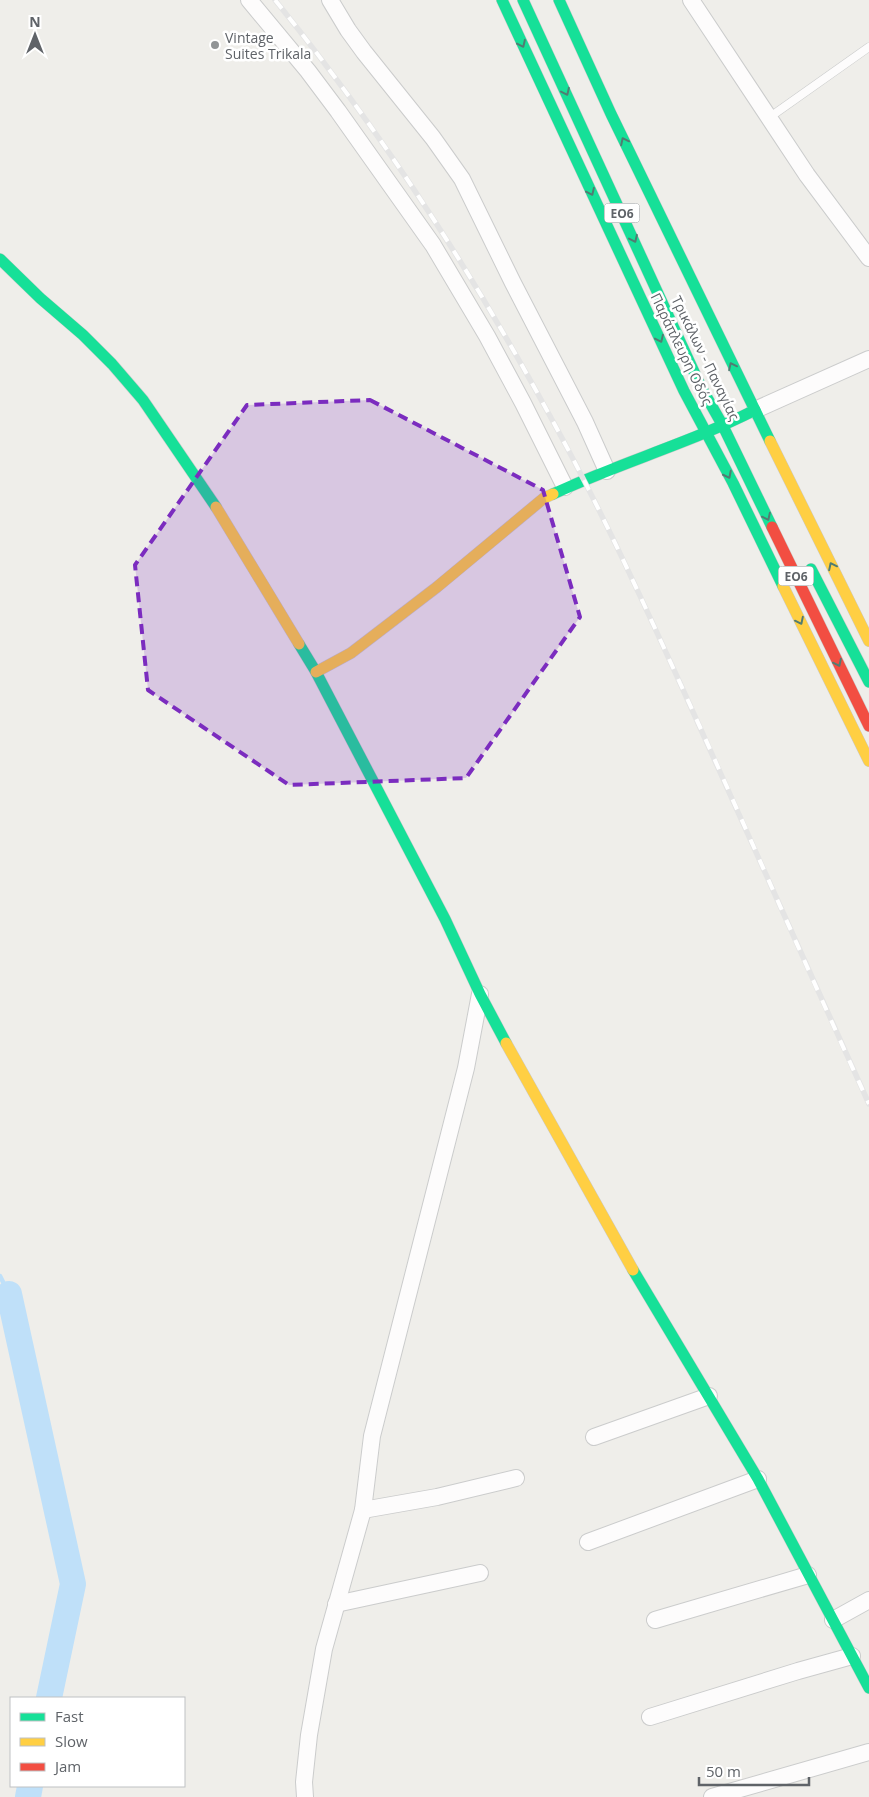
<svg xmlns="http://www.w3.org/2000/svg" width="869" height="1797" font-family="'Open Sans',sans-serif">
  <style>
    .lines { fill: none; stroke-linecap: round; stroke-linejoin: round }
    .stream { stroke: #bfe0f9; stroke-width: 4.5 }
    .river { stroke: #bfe0f9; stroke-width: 26 }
    .lane-casing { stroke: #cbcccc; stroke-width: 9 }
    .street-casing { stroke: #cbcccc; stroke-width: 18 }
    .fast-casing { stroke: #cacacb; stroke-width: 12 }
    .slow-casing { stroke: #cacacb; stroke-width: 12 }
    .jam-casing { stroke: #cacacb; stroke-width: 12 }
    .lane { stroke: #fdfcfc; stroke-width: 8 }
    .street { stroke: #fdfcfc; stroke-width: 16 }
    .fast { stroke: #16e098; stroke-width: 11 }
    .slow { stroke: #ffcf43; stroke-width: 11 }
    .jam { stroke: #f24e42; stroke-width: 11 }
    .rail-casing { stroke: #e4e4e4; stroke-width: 5.5 }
    .rail { stroke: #fff; stroke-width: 4; stroke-dasharray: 11; stroke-linecap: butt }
    .oneway { stroke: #507c72 }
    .marked { fill: #7b2cbf; fill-opacity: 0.2; stroke: #7b2cbf; stroke-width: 4; stroke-dasharray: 10 6; stroke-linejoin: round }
    .poi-dot { fill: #919496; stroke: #fff; stroke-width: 2 }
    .labels { text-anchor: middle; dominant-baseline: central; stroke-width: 5; stroke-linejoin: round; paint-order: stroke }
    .shield { fill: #fff; stroke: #8f9295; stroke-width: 1 }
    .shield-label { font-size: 12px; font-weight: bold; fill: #5f6368 }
    .poi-label { font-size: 14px; fill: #5f6368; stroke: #fff; text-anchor: start }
    .street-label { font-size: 14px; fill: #5f6368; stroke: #fff }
  </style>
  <rect width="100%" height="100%" fill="#efeeea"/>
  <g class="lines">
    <path class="stream" d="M0 1276 9 1294"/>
    <g class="river">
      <path d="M9 1294 73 1584 49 1698"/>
      <path d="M28 1797 30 1786"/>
    </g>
    <defs>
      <path id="lane" d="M770 117 869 47"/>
      <g id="street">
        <path d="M249 0 308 71 338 111 433 245 487 336 523 403 565 487"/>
        <path d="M330 0 348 30 364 52 433 138 462 179 513 283 585 422 607 471"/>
        <path d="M691 0 807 175 869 258"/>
        <path d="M755 410 869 359"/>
        <path d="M594 1437 709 1396"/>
        <path d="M363 1510 437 1497 516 1478"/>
        <path d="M588 1542 758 1479"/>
        <path d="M336 1604 480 1573"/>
        <path d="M655 1620 808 1575"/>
        <path d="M833 1620 869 1600"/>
        <path d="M650 1717 798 1671 852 1656"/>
        <path d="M305 1797 304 1782 309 1735 324 1649 363 1510 372 1436 466 1068 480 994"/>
        <path d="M712 1797 869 1752"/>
      </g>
      <g id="fast">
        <path d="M502 0 684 391 733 483 783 586"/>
        <path d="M523 0 701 387 723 426 772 527"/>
        <path d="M559 0 611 114 770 441"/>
        <path d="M0 259 40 298 83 335 112 364 143 400 216 507"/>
        <path d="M553 494C619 463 690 443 755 410"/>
        <path d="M811 569 869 682"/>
        <path d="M299 644 316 672 445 919 480 994 506 1043"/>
        <path d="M633 1270 758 1479 869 1688"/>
      </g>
      <g id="slow">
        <path d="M770 441 869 641"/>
        <path d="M216 507 299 644"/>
        <path d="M783 586 869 761"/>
        <path d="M316 672 351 653 437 587 544 498 553 494"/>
        <path d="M506 1043 633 1270"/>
      </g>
      <path id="jam" d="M772 527 869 726"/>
    </defs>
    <use href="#lane" class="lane-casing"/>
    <use href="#street" class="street-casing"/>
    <use href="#fast" class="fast-casing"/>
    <use href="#slow" class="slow-casing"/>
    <use href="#jam" class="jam-casing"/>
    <use href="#lane" class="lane"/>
    <use href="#street" class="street"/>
    <use href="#fast" class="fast"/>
    <use href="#slow" class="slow"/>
    <use href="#jam" class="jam"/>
    <defs>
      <path id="rail" d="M275 0C380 130 471 270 550 416 598 503 639 593 680 683 744 823 805 964 869 1104"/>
    </defs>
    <use href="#rail" class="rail-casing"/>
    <use href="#rail" class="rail"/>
  </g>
  <defs><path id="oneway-chevron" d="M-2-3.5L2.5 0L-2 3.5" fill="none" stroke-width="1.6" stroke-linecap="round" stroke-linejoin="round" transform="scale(1.25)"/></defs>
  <g class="oneway">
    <use href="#oneway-chevron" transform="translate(522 44) rotate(65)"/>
    <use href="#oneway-chevron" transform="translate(566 92) rotate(65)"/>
    <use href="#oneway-chevron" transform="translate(624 141) rotate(-116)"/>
    <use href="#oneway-chevron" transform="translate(591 192) rotate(65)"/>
    <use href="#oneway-chevron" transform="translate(634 239) rotate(65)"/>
    <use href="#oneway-chevron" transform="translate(660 339) rotate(65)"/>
    <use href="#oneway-chevron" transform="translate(732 366) rotate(-116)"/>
    <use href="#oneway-chevron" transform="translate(728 475) rotate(63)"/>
    <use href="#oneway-chevron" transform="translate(767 517) rotate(64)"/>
    <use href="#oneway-chevron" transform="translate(832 566) rotate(-116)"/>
    <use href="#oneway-chevron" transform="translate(800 621) rotate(64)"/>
    <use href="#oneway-chevron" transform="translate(838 663) rotate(64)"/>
  </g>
  <path class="marked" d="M370 400 543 490 580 617 466 778 289 785 148 690 135 565 247 405Z"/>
  <circle class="poi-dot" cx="215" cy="45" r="5"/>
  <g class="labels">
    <g class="shield">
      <rect x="604.5" y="203.5" width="35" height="19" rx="4"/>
      <rect x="778.5" y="566.5" width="35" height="19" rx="4"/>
    </g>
    <g class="shield-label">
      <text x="622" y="213">ΕΟ6</text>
      <text x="796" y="576">ΕΟ6</text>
    </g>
    <g class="poi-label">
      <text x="225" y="37">Vintage<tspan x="225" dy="16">Suites Trikala</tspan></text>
    </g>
    <g class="street-label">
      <text transform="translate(682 349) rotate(64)">Παράπλευρη Οδός</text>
      <text transform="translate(706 358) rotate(64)">Τρικάλων - Παναγίας</text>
    </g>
  </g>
  <rect x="10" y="1697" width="175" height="90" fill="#ffffff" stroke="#bfc1c3"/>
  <rect x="20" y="1713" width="25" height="8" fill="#16e098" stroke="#bfc1c3"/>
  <text x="55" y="1722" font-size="15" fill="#5f6368">Fast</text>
  <rect x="20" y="1738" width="25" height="8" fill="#ffcf43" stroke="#bfc1c3"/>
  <text x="55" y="1747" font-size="15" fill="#5f6368">Slow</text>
  <rect x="20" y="1763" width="25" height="8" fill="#f24e42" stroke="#bfc1c3"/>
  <text x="55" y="1772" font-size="15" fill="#5f6368">Jam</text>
  <g transform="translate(35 35)" stroke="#ffffff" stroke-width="4" paint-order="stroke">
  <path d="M0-4L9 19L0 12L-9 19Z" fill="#5f6368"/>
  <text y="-8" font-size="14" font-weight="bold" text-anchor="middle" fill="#5f6368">N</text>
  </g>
  <path d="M699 1777v8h110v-8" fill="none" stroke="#5f6368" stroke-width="2.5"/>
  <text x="706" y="1777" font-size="15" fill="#5f6368" stroke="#ffffff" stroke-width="4" paint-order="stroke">50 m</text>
</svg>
